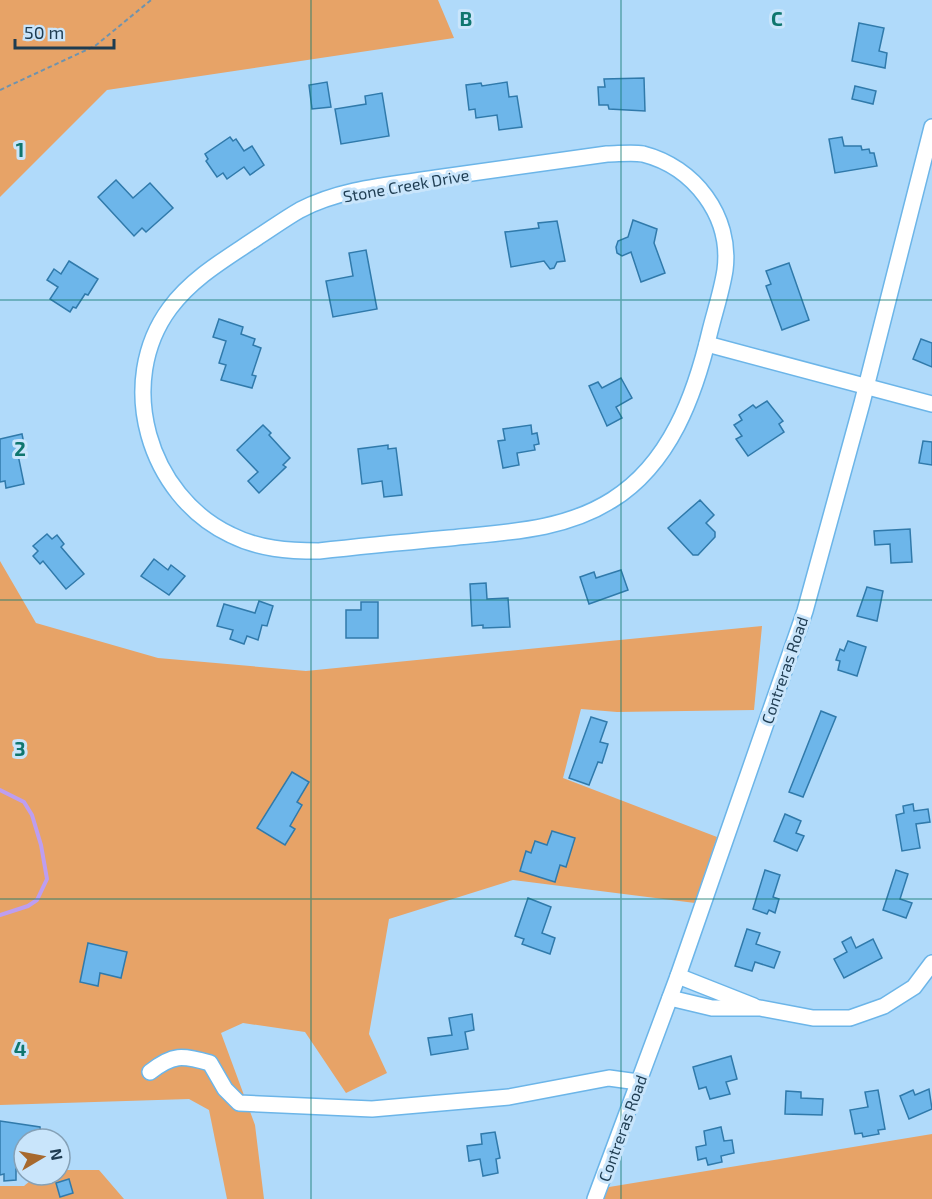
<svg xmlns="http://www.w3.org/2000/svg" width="932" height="1199" font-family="'Exo 2',sans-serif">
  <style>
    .green { fill: #e7a367 }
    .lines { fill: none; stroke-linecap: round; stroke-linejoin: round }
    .stream { stroke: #bd9ef0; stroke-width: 4 }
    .building { fill: #6db6ea; stroke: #307aab; stroke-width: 1.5 }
    .minor-casing { stroke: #6cb5e8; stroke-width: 18 }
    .path { stroke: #6e93ae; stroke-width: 2; stroke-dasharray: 4.5 3; stroke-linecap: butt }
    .minor { stroke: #fff; stroke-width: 15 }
    .grid { fill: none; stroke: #0f766e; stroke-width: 1.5; stroke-opacity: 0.55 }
    .labels { text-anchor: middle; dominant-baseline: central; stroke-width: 6; stroke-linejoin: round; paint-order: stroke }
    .street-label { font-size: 16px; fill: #1e3c51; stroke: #c9e5fb }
    .grid-label { font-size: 20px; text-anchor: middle; font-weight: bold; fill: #0f766e; stroke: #c9e5fb; stroke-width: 6; stroke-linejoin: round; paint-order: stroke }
  </style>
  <rect width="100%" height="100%" fill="#b0dafa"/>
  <g class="green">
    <path d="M0 0H438L454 38 107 90 0 197Z"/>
    <path d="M0 561 36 623 158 658 306 671 762 626 754 710 617 712 581 709 563 778 717 837 695 903 513 880 389 919 369 1034 387 1073 346 1093 305 1032 243 1023 221 1033 255 1125 264 1199H227L209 1110 189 1099 0 1105Z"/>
    <path d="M932 1134V1199H599L603 1188Z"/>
    <path d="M60 1170H99L124 1199H0V1186H24L37 1175H60Z"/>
  </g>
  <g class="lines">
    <path class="stream" d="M0 790 24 802 32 815 41 845 47 879 37 900 28 906 0 915"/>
  </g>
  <g class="building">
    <path d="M859 23 884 28 879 51 887 53 885 68 852 61Z"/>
    <path d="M644 78 645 111 609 109 608 105H599L598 87H605L604 79Z"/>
    <path d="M327 82 331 107 312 109 309 85Z"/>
    <path d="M507 82 509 97 517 96 522 127 499 130 497 115 476 118 475 109 469 110 466 85 481 83 482 86Z"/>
    <path d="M855 86 876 91 873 104 852 99Z"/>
    <path d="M382 93 389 136 341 144 335 109 366 104 365 96Z"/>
    <path d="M230 137 233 141 236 139 244 151 252 146 264 165 250 175 244 167 227 179 223 173 217 177 206 161 208 159 205 154Z"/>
    <path d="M842 137 844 146H861L862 150 869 149 870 153H874L877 166 835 173 829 139Z"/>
    <path d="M116 180 133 198 150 183 173 208 146 232 142 228 134 236 98 197Z"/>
    <path d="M633 220 657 229 654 243 665 273 641 282 631 252 622 256 617 253 616 247 618 241 628 237Z"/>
    <path d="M557 221 565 261 557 262 554 268 550 269 544 261 511 267 505 232 539 228 538 223Z"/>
    <path d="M366 250 377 309 333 317 326 281 353 276 349 253Z"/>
    <path d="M69 261 98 279 88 295 85 294 76 308 73 307 70 312 50 299 58 287 47 280 54 269 61 274Z"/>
    <path d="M789 263 809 320 782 330 766 286 771 284 766 271Z"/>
    <path d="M219 319 243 327 241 334 255 339 253 345 261 348 252 375 256 376 252 388 221 380 226 365 219 363 226 341 213 337Z"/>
    <path d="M921 339 932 343V367L913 359Z"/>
    <path d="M621 378 632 398 616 407 622 418 607 426 589 386 598 382 602 388Z"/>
    <path d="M767 401 783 421 779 424 784 432 748 456 736 439 742 436 734 425 742 420 739 415 753 405 756 408Z"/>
    <path d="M263 425 271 433 269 435 290 458 283 465 286 467 259 493 248 481 258 472 237 450Z"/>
    <path d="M531 425 532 434 537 433 539 444 534 445 535 450 517 453 519 465 503 468 498 441 505 440 503 429Z"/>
    <path d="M22 434 25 449 17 450 24 484 6 488 5 481 0 482V439Z"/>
    <path d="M923 441 932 442V465L919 463Z"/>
    <path d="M388 445V449L396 448 402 495 384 497 382 481 362 484 358 449Z"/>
    <path d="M700 500 714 515 706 523 715 532V537L698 555H693L668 528Z"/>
    <path d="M910 529 912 562 891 563 890 544 875 545 874 531Z"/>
    <path d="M47 534 52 539 57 535 64 544 61 547 84 574 66 589 43 561 40 564 33 556 38 551 33 546Z"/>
    <path d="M154 559 168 570 171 565 185 576 169 595 141 576Z"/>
    <path d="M621 570 628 590 589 604 580 577 594 572 596 578Z"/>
    <path d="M486 583 487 599 508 598 510 627 483 628V625L472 626 470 584Z"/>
    <path d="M867 587 883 591 877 621 857 616Z"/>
    <path d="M259 601 273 606 267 626 262 625 258 640 247 636 244 644 230 639 233 630 217 626 224 604 255 613Z"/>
    <path d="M361 602H378V638H346V610H361Z"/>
    <path d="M848 641 866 647 857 676 838 670 840 661 836 660 840 649 844 651Z"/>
    <path d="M821 711 836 717 803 797 789 792Z"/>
    <path d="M591 717 607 722 600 742 608 744 602 763 598 762 589 785 569 778Z"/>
    <path d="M292 772 309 782 297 802 302 805 290 826 295 829 285 845 257 828Z"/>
    <path d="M913 804 914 811 928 809 930 822 916 824 920 848 902 851 896 815 904 813 903 806Z"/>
    <path d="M785 814 801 821 796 833 804 836 797 851 774 841Z"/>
    <path d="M552 831 575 838 566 867 560 865 555 882 520 871 526 851 531 853 535 841 547 845Z"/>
    <path d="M765 870 780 875 773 897 779 899 775 913 769 910 767 914 753 909Z"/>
    <path d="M896 870 908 874 900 899 912 903 906 918 883 910Z"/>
    <path d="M528 898 551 907 542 933 555 938 550 954 522 944 524 939 515 936Z"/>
    <path d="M747 929 760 933 756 944 780 952 774 968 755 962 752 971 735 966Z"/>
    <path d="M851 937 856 948 873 939 882 958 844 978 834 959 847 952 842 942Z"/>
    <path d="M88 943 127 952 121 978 100 973 98 986 80 982Z"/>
    <path d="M472 1014 474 1030 465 1032 468 1049 431 1055 428 1038 452 1035 449 1018Z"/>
    <path d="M731 1056 737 1079 726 1082 730 1094 710 1099 706 1087 699 1089 693 1067Z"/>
    <path d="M929 1089 932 1109 909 1119 900 1096 913 1090 915 1095Z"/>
    <path d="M878 1090 885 1129 878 1130 879 1134 863 1137 862 1133 855 1134 850 1110 868 1107 865 1092Z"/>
    <path d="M786 1091 801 1092V1098L823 1099 822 1115 785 1114Z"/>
    <path d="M0 1121 40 1127 41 1139H24V1169H16V1180L4 1181V1174L0 1175Z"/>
    <path d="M721 1127 724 1141 732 1140 734 1153 721 1156 722 1162 708 1165 706 1158 698 1160 696 1147 706 1145 704 1131Z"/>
    <path d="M495 1132 500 1158 496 1159 498 1173 483 1176 480 1159 469 1161 467 1146 482 1144 481 1134Z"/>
    <path d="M69 1179 73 1193 60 1197 56 1183Z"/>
  </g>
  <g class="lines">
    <defs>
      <g id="minor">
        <path d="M607 154C618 154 632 152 643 154 694 167 732 216 725 270 722 290 715 311 710 331 695 395 670 464 612 500 563 531 506 532 450 538 406 542 363 546 319 551 288 551 259 549 231 535 148 496 115 382 170 308 193 277 227 258 258 237 272 228 286 218 300 210 342 188 391 185 436 178 493 170 550 162 607 154Z"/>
        <path d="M707 344 932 404"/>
        <path d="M678 976 754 1006"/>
        <path d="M670 998 712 1008H760L813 1018H850L884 1006 914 987 932 963"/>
        <path d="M150 1072C173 1054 182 1055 210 1063L225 1089 239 1103 372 1109 509 1097 609 1078 638 1082"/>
        <path d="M595 1199 678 976 805 611 862 403 932 127"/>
      </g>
    </defs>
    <use href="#minor" class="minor-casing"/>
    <path class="path" d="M0 90 95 46 151 0"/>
    <use href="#minor" class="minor"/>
  </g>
  <path class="grid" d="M311 0V1199M621 0V1199M0 300H932M0 600H932M0 899H932"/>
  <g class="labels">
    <g class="street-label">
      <text transform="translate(406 185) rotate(-10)">Stone Creek Drive</text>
      <text transform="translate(784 670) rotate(-71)">Contreras Road</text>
      <text transform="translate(622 1128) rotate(-70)">Contreras Road</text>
    </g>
  </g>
  <g class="grid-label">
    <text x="466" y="26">B</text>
    <text x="777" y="26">C</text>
    <text x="20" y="157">1</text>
    <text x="20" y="456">2</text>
    <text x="20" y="756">3</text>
    <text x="20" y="1056">4</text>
  </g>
  <g transform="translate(42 1157) rotate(80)"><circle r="28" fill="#c9e5fb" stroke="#85a1b7" stroke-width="1.5"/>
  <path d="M0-4.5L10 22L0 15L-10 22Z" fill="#a7692e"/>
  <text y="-9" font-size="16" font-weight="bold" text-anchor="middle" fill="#1e3c51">N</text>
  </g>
  <path d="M15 39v9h99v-9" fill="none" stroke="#1e3c51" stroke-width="3"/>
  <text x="24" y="39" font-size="18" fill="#1e3c51" stroke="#c9e5fb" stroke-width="4.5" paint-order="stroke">50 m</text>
</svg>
